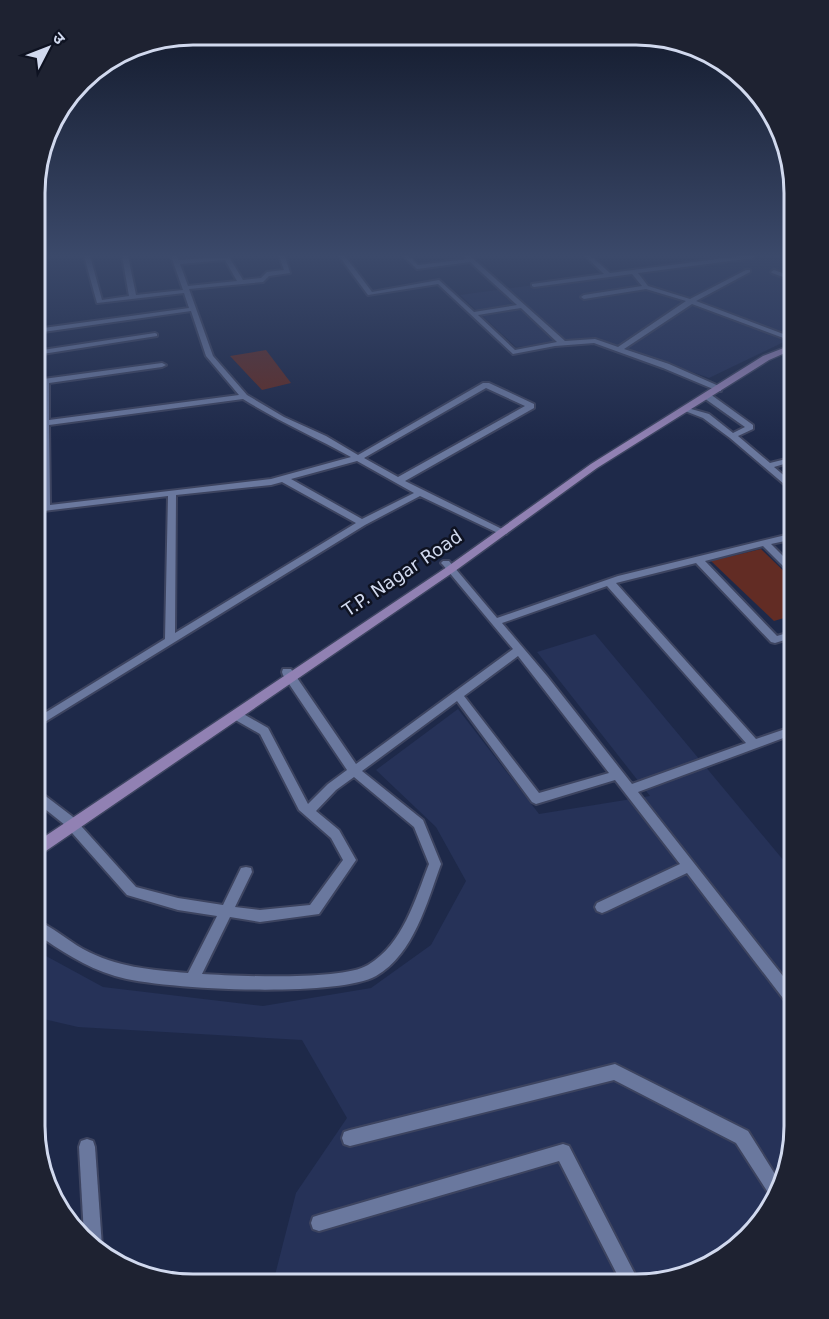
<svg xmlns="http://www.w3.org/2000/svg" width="829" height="1319" font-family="'DejaVu Sans','Noto Sans Devanagari',sans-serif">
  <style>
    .built { fill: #263258 }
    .green { fill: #622c24 }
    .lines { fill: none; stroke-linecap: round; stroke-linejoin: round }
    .street-casing { stroke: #3d4460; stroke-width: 4 }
    .secondary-casing { stroke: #3d4460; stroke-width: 3 }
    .street { fill: #6a789e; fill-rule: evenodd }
    .secondary { fill: #9181b3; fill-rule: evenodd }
    .labels { text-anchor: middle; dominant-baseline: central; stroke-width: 5; stroke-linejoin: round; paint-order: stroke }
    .street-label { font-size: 18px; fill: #d1d9ee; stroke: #0e1221 }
    .rim { fill: none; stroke: #d1d9ee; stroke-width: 3 }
  </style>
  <rect width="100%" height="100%" fill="#1e2949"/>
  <g class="built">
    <path d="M753 256H794V337L709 378 599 339 516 347 460 295Z"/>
    <path d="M595 634 794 873V1137L762 1222 696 1273 637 1284 273 1283 296 1193 347 1118 302 1040 78 1027 35 1017V950L103 987 263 1006 371 988 431 945 466 881 436 827 376 770 458 709 539 814 650 796 537 652Z"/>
  </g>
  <g class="green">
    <path d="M266 350 291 383 262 390 230 356Z"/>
    <path d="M761 549 794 581V615L774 621 711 561Z"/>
  </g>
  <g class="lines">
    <defs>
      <g id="street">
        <path d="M84 256H90L102 300 129 296 122 256H128L136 295 183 290 171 256H177L178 260 229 257 243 280 261 278 267 272 284 270 279 256H285L290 273 269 276 263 282 189 289 213 356 247 395 284 417 326 436 358 455 483 383H489L534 404V408L405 481 508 532 506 534H500L420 496 365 525 35 728V719L165 639 168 496 35 512V506H42L41 384H36V380L162 363 166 365 162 367 49 383V420L239 395 206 356 191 311 36 333V329L189 308 184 293 97 303ZM225 260 237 281 188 286 180 264ZM486 388 525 406 398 477 364 458ZM243 399C278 421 315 437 351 457L271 479 50 505 49 425ZM357 461 414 493 362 519 291 479ZM282 482 356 523 175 633 176 495 271 485Z"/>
        <path d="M339 256H345L372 292 439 280 474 312 517 305 470 262 417 269 403 256H409L418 265 467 259 464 256H470L565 341 595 339 618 347 686 301 646 289 584 299 581 297 584 295 642 286 632 274 534 287 532 286V284L604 274 585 256H591L610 273 740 256H756L753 258 638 273 648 286 690 299 746 270H750V272L696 301 794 338V342L692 304 624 349 669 364 721 387V391H718L663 368 594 343 555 346 513 354 438 284 368 295ZM521 308 557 342 515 350 478 315Z"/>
        <path d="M774 270 794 277V281L772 273 771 272Z"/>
        <path d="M155 333 157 334V336L36 355V351Z"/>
        <path d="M704 394H710L753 425V429L738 436 770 463 794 457V461L774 467 794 484V490H791L730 438 703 418 680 409 684 407 709 414 733 433 745 427 704 398Z"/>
        <path d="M794 533V539L771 544 794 567V575L791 574 763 546 705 561 777 636 794 631V637L775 643 771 642 696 563 616 583 756 739 794 726V734L638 792 794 990V1008L789 1006 687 873 607 911 602 913 597 911 595 907 597 903 680 864 615 780 536 804 532 802 457 701 362 771 423 820 441 864C427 902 414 954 376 976 336 998 160 990 115 976 85 967 60 950 35 933V920C52 926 67 940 83 949 116 967 151 970 188 973L217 916 178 910 127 895 65 825 35 801V789L39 791 73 817 136 887 178 898 223 905 241 868 246 867 251 868 252 872 235 907 260 910 310 905 343 860 331 838 299 810 260 734 232 718 230 715 232 712H240L268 728 308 804 328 784 347 770 283 675 282 672 283 669H291L356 764 513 649 443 565 441 563 443 561H449L497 618 618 576ZM607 586 746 743 632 784 547 676 502 623ZM518 656 609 773 539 793 464 696ZM354 777 414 827 429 864C415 900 403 944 368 965 342 981 236 976 202 974L230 917 260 922 319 914 356 860 339 830 316 811 336 790Z"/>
        <path d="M615 1064 748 1131 778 1179 772 1195 769 1194 736 1143 614 1080 350 1146 344 1144 342 1138 344 1132 350 1130Z"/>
        <path d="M87 1139 93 1141 95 1147 102 1247 99 1253 96 1252 84 1235 79 1147 81 1141Z"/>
        <path d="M563 1144 569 1146 640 1284H622L559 1161 319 1231 313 1229 311 1223 313 1217 319 1215Z"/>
      </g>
      <path id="secondary" d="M794 344V349L769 360 597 468 455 571 40 855 35 857V843L447 567 591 464 763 356Z"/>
    </defs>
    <use href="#street" class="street-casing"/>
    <use href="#secondary" class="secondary-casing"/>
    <use href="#street" class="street"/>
    <use href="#secondary" class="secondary"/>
  </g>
  <linearGradient id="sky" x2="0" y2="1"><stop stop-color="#101728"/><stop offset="0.58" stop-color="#3b496a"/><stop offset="1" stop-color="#3b496a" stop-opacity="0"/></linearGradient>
  <rect width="829" height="441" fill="url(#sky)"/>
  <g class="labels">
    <g class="street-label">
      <text transform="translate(402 573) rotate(-34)">T.P. Nagar Road</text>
    </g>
  </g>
  <path d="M0 0H829V1319H0ZM193 45H636A148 148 0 0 1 784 193V1126A148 148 0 0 1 636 1274H193A148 148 0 0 1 45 1126V193A148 148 0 0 1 193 45Z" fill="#1e2231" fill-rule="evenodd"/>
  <path class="rim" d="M193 45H636A148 148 0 0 1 784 193V1126A148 148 0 0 1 636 1274H193A148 148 0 0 1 45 1126V193A148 148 0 0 1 193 45Z"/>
  <g transform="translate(48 48) rotate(48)" stroke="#0e1221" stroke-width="4.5" paint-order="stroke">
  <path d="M0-4.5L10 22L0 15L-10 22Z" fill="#d1d9ee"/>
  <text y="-9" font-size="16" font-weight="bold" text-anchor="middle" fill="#d1d9ee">उ</text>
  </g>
</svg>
